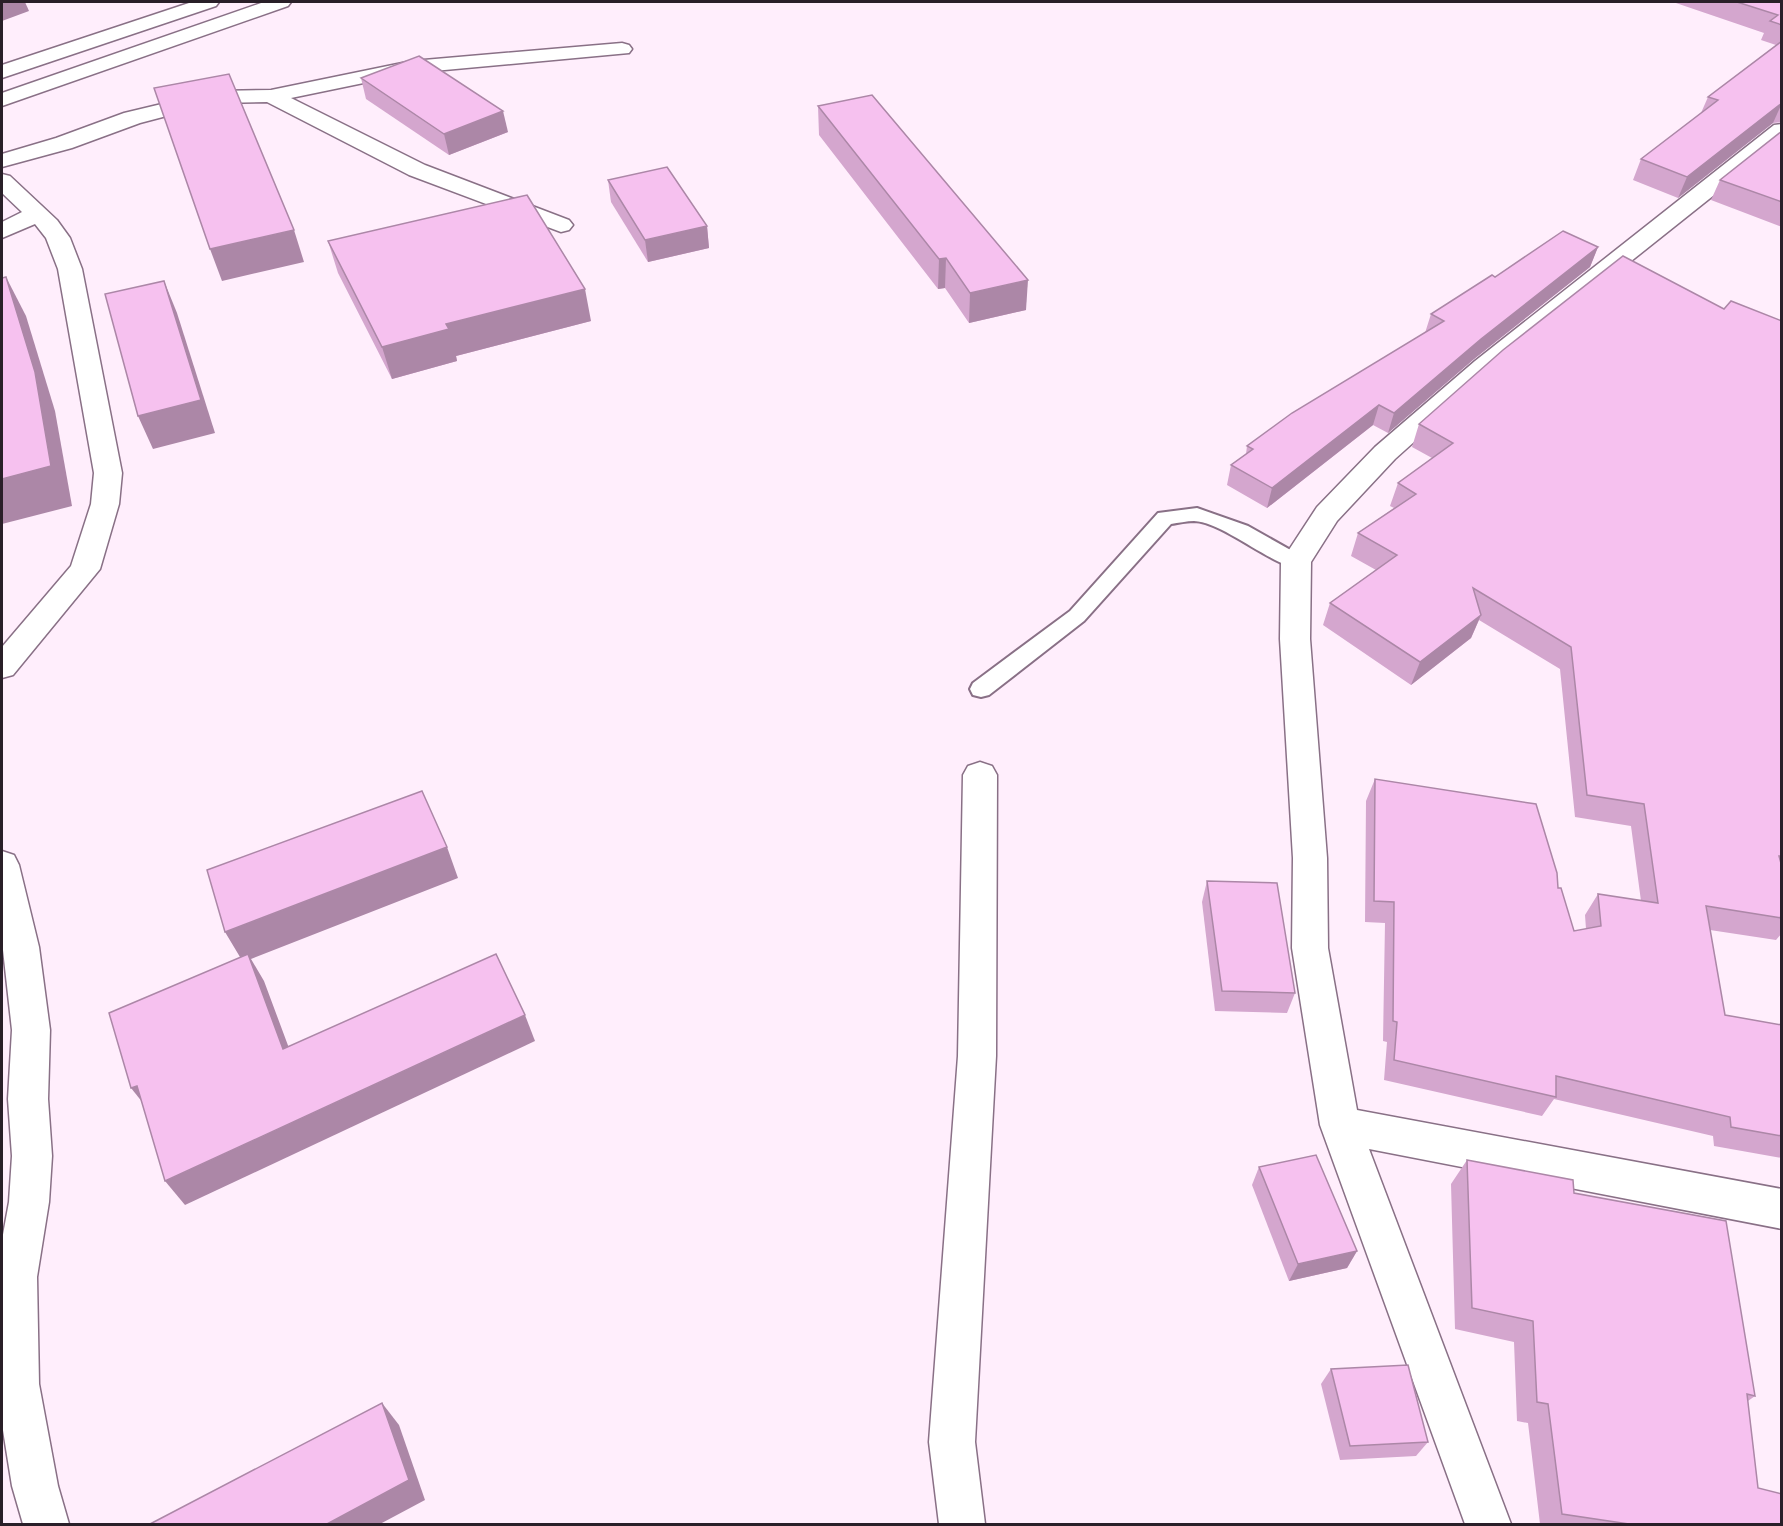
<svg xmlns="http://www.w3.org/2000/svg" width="1783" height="1526" font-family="'Golos Text',sans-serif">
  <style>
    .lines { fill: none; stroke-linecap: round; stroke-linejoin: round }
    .service-casing { stroke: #897086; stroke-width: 4 }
    .minor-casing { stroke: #897086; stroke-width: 3 }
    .trunk-casing { stroke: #897086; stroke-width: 3 }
    .service { fill: #fff; fill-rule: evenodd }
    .minor { fill: #fff; fill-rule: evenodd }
    .trunk { fill: #fff; fill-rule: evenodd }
    .wall { fill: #d4a6ce }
    .shaded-wall { fill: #ac87a7 }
    .building { fill: #f6c1ef; stroke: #ac87a7; stroke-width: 1.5 }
  </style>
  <rect width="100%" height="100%" fill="#ffeefc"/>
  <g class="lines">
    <defs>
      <path id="service" d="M1197 508 1248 526 1303 557 1306 562 1303 567C1280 573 1225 522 1194 521 1187 521 1178 523 1171 524L1084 621 989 695 981 697 973 695 970 689 973 683 1070 611 1158 513Z"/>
      <g id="minor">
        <path d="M622 43 629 45 632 49 629 53 412 73 291 98 425 165 569 220 573 225 569 230 561 232 409 175 267 102 216 103 140 123 72 148 2 167V154L56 138 124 113 216 91 271 90 412 61Z"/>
        <path d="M1782 124V141L1493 371 1395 459 1337 521 1311 562 1310 639 1327 858 1328 948 1357 1110 1782 1189V1229L1369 1149 1511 1524H1465L1320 1125 1292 948 1293 858 1280 639 1281 562 1317 507 1375 447 1475 361 1774 125Z"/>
        <path d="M2 174 10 176 57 220 70 238 82 269 122 473 119 504 100 569 13 675 2 678V647L71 566 91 504 94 473 58 269 46 238 35 224 2 238V222L22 212 2 193Z"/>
        <path d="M980 762 992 766 997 775 996 1056 975 1442 985 1524H939L929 1442 958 1056 963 775 968 766Z"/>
        <path d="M2 851 14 855 19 865 39 947 50 1030 48 1099 52 1156 49 1202 37 1277 39 1384 58 1486 69 1524H23L12 1486 2 1424V1240L9 1202 12 1156 8 1099 12 1030 2 941Z"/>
      </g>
      <g id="trunk">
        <path d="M192 2H219L216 6 2 78V65Z"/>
        <path d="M264 2H291L288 6 2 106V93Z"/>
      </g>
    </defs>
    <use href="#service" class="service-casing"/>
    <use href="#minor" class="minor-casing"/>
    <use href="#trunk" class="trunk-casing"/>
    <use href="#service" class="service"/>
    <use href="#minor" class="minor"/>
    <use href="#trunk" class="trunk"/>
  </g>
  <g class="wall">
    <path d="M1673 2H1782V122L1773 123 1678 198 1633 180 1641 159 1701 113 1708 97 1776 45 1761 40 1764 33Z"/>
    <path d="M361 78 508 132 449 155 366 99Z"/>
    <path d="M818 106 1026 310 969 323 945 288 938 289 819 135Z"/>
    <path d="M1782 131V227L1711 200 1720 180Z"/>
    <path d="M608 180 707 226 709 248 648 262 611 202Z"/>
    <path d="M328 241 591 321 456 356 457 361 392 379 338 273Z"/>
    <path d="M1598 247 1590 267 1474 359 1388 433 1373 425 1267 508 1227 485 1231 465 1246 454 1247 446 1425 333 1431 314 1495 277Z"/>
    <path d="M1724 309 1782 321V933L1776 940 1710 930 1725 1015 1782 1025V1158L1714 1146 1713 1136 1554 1099 1542 1116 1384 1080 1387 1042 1383 1041 1385 923 1365 922 1366 801 1375 779 1558 888 1574 931 1586 929 1585 915 1598 894 1641 901 1631 826 1575 817 1560 669 1479 620 1471 638 1411 685 1323 625 1330 603 1376 570 1351 556 1358 533 1394 508 1390 506 1398 483 1432 458 1412 447 1419 424Z"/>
    <path d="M1207 881 1295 993 1287 1013 1215 1011 1202 902Z"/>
    <path d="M1467 1160 1574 1193 1755 1396 1748 1401 1758 1488 1782 1524H1540L1528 1423 1517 1421 1514 1342 1455 1329 1451 1184Z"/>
    <path d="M1259 1167 1357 1251 1347 1268 1289 1281 1252 1185Z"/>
    <path d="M1331 1369 1428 1442 1416 1456 1340 1460 1321 1384Z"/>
  </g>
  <g class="shaded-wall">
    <path d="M2 2H25L29 11 2 21Z"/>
    <path d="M1782 103 1773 123 1678 198 1687 177Z"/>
    <path d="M503 111 508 132 449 155 444 134Z"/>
    <path d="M707 226 709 248 648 262 645 240Z"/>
    <path d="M294 230 304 262 222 281 210 249Z"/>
    <path d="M1598 247 1590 267 1474 359 1388 433 1394 413 1481 339Z"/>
    <path d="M946 258 945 288 938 289 939 259Z"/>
    <path d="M6 277 26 316 55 411 72 506 2 524V479Z"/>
    <path d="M1028 280 1026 310 969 323 970 293Z"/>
    <path d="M164 281 177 313 215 433 153 449 138 416Z"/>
    <path d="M585 289 591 321 456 356 457 361 392 379 382 347 446 324Z"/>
    <path d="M1379 405 1373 425 1267 508 1272 488Z"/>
    <path d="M1481 615 1471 638 1411 685 1420 662Z"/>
    <path d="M447 847 458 878 251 959 264 981 299 1075 283 1049 243 962 225 932Z"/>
    <path d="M525 1015 535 1041 185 1205 165 1181Z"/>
    <path d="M137 1086 151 1113 131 1088Z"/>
    <path d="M1357 1251 1347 1268 1289 1281 1298 1264Z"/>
    <path d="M382 1403 399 1425 425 1500 380 1524H327Z"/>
  </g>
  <g class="building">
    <path d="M1737 2H1782V25L1770 21 1778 15Z"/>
    <path d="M1782 41V103L1687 177 1641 159 1718 100 1708 97Z"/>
    <path d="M419 56 503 111 444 134 361 78Z"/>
    <path d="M229 74 294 230 210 249 154 88Z"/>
    <path d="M872 95 1028 280 970 293 946 258 939 259 818 106Z"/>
    <path d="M1782 131V202L1720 180Z"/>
    <path d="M667 167 707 226 645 240 608 180Z"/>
    <path d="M527 195 585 289 446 324 449 329 382 347 328 241Z"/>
    <path d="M1563 231 1598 247 1481 339 1394 413 1379 405 1272 488 1231 465 1253 449 1247 446 1292 413 1444 321 1431 314 1492 275 1495 277Z"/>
    <path d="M1623 256 1724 309 1731 301 1782 321V856H1779L1782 867V918L1706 906 1725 1015 1782 1025V1136L1731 1127 1730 1117 1556 1076V1097L1394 1060 1397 1022 1393 1021 1394 902 1374 901 1375 779 1536 804 1557 873 1558 888H1561L1574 931 1601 926 1598 894 1658 903 1644 804 1587 795 1571 647 1473 588 1481 615 1420 662 1330 603 1397 555 1358 533 1416 494 1398 483 1453 443 1419 424 1503 350Z"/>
    <path d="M6 277 35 372 51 466 2 479V278Z"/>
    <path d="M164 281 201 400 138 416 105 294Z"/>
    <path d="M422 791 447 847 225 932 207 870Z"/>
    <path d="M1207 881 1277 883 1295 993 1222 991Z"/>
    <path d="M248 954 283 1049 496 954 525 1015 165 1181 137 1086 131 1088 109 1013Z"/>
    <path d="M1316 1155 1357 1251 1298 1264 1259 1167Z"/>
    <path d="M1467 1160 1573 1180 1574 1193 1726 1221 1755 1396 1747 1394 1758 1488 1782 1494V1524H1629L1562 1514 1548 1404 1537 1402 1533 1321 1472 1308Z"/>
    <path d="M1408 1365 1428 1442 1350 1446 1331 1369Z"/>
    <path d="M382 1403 409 1480 327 1524H150Z"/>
  </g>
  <rect width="1783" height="1526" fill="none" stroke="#291f28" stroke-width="6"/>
</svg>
